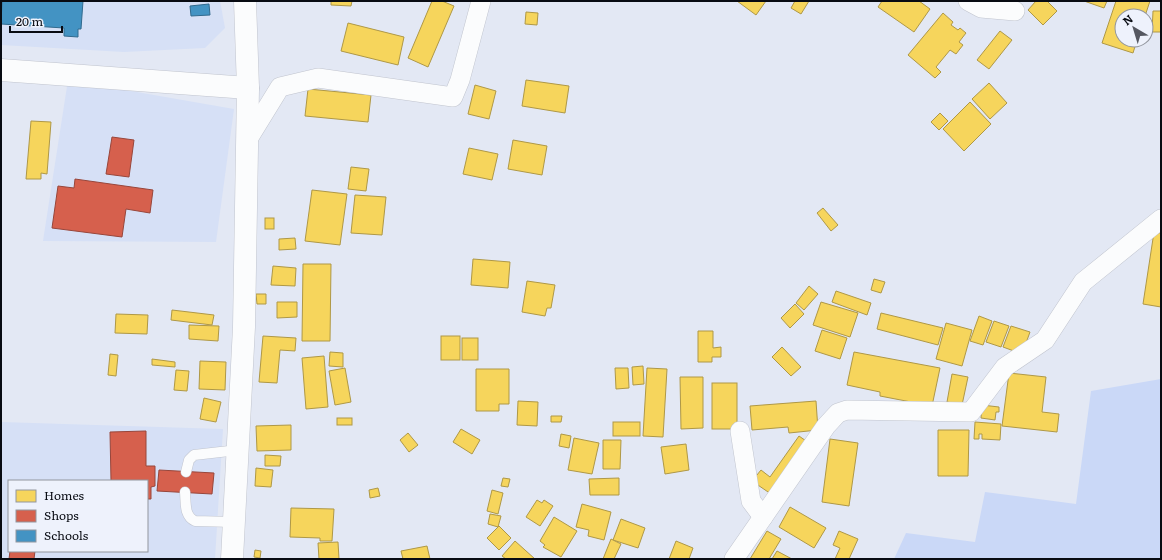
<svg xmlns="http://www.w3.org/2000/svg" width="1162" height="560" font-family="Literata,serif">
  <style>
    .built { fill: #d6e0f6; fill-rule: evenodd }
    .green { fill: #cad8f7 }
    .homes { fill: #f6d55c; stroke: #af9846 }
    .shops { fill: #d6604d; stroke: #98463b }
    .schools { fill: #4393c3; stroke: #316a8e }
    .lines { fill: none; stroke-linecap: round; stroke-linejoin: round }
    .lane-casing { stroke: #c0c4ce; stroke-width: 11 }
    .street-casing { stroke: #c0c4ce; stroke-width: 20 }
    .primary-casing { stroke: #c0c4ce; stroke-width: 23 }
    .lane { stroke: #fbfcfd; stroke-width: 10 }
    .street { stroke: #fbfcfd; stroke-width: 19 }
    .primary { stroke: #fbfcfd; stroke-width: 22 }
  </style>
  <rect width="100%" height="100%" fill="#e3e8f4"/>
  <g class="built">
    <path d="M1 1H220L225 28 205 48 124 52 1 45Z"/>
    <path d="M68 80 234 109 216 242 43 241Z"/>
    <path d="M1 422 223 429 215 559H1ZM9 481H147V551H9Z"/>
  </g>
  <path class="green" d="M1161 379V559H894L906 533 975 542 985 492 1076 504 1091 391Z"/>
  <g class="homes">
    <path d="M331 1H352L351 6 331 5Z"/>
    <path d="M432 1H442L454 6 428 67 408 58Z"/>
    <path d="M737 1H766L756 15Z"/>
    <path d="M795 1H809L801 14 791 8Z"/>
    <path d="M882 1H919L930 9 914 32 878 7Z"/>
    <path d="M1036 1H1047L1057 11 1043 25 1028 10Z"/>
    <path d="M1084 1H1107L1104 8Z"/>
    <path d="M1116 1H1150L1145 16H1122V40H1137L1133 53 1102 43Z"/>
    <path d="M1153 11H1161V32H1152Z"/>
    <path d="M526 12 538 13 537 25 525 24Z"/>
    <path d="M943 13 953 22 951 25 958 30 960 28 966 33 959 42 963 45 956 54 950 50 936 67 941 72 935 78 908 55Z"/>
    <path d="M348 23 404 37 398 65 341 51Z"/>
    <path d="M1000 31 1012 40 989 69 977 60Z"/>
    <path d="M526 80 569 86 565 113 522 106Z"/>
    <path d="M989 83 1007 103 990 119 972 99Z"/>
    <path d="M475 85 496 91 489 119 468 114Z"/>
    <path d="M308 89 371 95 368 122 305 116Z"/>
    <path d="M970 102 991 124 964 151 943 129Z"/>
    <path d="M940 113 948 121 939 130 931 122Z"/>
    <path d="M31 121 51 122 47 174 41 173V179H26Z"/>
    <path d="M513 140 547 146 542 175 508 169Z"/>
    <path d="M469 148 498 154 492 180 463 174Z"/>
    <path d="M351 167 369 169 366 191 348 189Z"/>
    <path d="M312 190 347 194 340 245 305 241Z"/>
    <path d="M355 195 386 197 382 235 351 233Z"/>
    <path d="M823 208 838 225 831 231 817 213Z"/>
    <rect x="265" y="218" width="9" height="11"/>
    <path d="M1154 232 1161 233V307L1143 304Z"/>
    <path d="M295 238 296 249 279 250V239Z"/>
    <path d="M473 259 510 262 508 288 471 285Z"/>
    <path d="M303 264H331L330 341H302Z"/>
    <path d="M273 266 296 268 295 286 271 285Z"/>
    <path d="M874 279 885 282 881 293 871 290Z"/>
    <path d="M527 281 555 285 551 308H547L545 316 522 312Z"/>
    <path d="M809 286 818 294 804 310 796 303Z"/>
    <path d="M836 291 871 303 867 315 832 302Z"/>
    <path d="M256 294H266V304H257Z"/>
    <path d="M277 302H297V317L277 318Z"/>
    <path d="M821 302 858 313 850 337 813 325Z"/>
    <path d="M795 304 804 314 790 328 781 318Z"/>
    <path d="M172 310 214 315 212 325 171 320Z"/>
    <path d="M881 313 943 328 938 345 877 329Z"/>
    <path d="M116 314 148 315 147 334 115 333Z"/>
    <path d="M979 316 992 321 983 345 970 341Z"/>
    <path d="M994 321 1009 326 1001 347 986 342Z"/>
    <path d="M946 323 972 330 962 366 936 359Z"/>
    <path d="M189 325 219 326 218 341 189 339Z"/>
    <path d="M1011 326 1030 332 1022 354 1003 347Z"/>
    <path d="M822 330 847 338 840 359 815 351Z"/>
    <path d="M698 331H713V348L721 347V357H712V362H698Z"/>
    <path d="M263 336 296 338 295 351 280 350 277 383 259 382Z"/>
    <rect x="441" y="336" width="19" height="24"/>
    <rect x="462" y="338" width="16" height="22"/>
    <path d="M782 347 801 367 791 376 772 357Z"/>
    <path d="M330 352 343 353V367L329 366Z"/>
    <path d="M854 352 940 368 932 406 880 396V392L847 385Z"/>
    <path d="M110 354 118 355 116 376 108 375Z"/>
    <path d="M324 356 328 407 306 409 302 358Z"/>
    <path d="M152 359 175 362V367L152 365Z"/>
    <path d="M200 361 226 362 225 390 199 389Z"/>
    <path d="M643 366 644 384 633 385 632 367Z"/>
    <path d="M345 368 351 402 335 405 329 371Z"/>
    <path d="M615 368H628L629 388 616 389Z"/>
    <path d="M647 368 667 369 663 437 643 436Z"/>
    <path d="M476 369H509V404H499V411H476Z"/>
    <path d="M176 370 189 371 187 391 174 390Z"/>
    <path d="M1009 373 1046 377 1042 412 1059 414 1057 432 1002 426Z"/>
    <path d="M952 374 968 377 962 405 947 402Z"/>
    <path d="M680 377H703V428L681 429Z"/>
    <rect x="712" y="383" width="25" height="46"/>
    <path d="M204 398 221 402 216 422 200 419Z"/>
    <path d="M518 401 538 402 537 426 517 425Z"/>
    <path d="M816 401 818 430 789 433 788 427 752 430 750 406Z"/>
    <path d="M982 405 999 407V412H996L995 420 981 418Z"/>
    <path d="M551 416H562L561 422H551Z"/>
    <rect x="337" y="418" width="15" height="7"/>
    <rect x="613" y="422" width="27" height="14"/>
    <path d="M975 422 1001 424 1000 440 982 439V434H979V439H974Z"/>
    <path d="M291 425V450L257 451 256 426Z"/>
    <path d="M461 429 480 440 472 454 453 442Z"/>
    <path d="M938 430H969L968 476H938Z"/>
    <path d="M408 433 418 445 409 452 400 440Z"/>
    <path d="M561 434 571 436 569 448 559 446Z"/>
    <path d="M799 436 809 443 771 494 752 481 761 470 770 477Z"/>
    <path d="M574 438 599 443 592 474 568 470Z"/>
    <path d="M830 439 858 443 849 506 822 502Z"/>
    <path d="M603 440H621L620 469H603Z"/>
    <path d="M686 444 689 470 665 474 661 447Z"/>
    <path d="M265 455 281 456 280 466H265Z"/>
    <path d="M256 468 273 470 271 487 255 486Z"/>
    <path d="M503 478 510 479 508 487 501 486Z"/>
    <path d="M619 478V495H590L589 479Z"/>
    <path d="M378 488 380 496 370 498 369 490Z"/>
    <path d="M492 490 503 493 498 514 487 511Z"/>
    <path d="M537 500 542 503 544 500 553 506 540 526 526 517Z"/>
    <path d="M582 504 611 512 604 540 588 536 589 530 576 527Z"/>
    <path d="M790 507 826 528 814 548 779 527Z"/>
    <path d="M291 508 334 509 332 541H320V538L290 537Z"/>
    <path d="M490 514 501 516 498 527 488 524Z"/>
    <path d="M554 517 577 531 561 557 543 547 545 545 540 541Z"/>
    <path d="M621 519 645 528 638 548 613 540Z"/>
    <path d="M499 526 511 538 499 550 487 538Z"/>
    <path d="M767 531 781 539 769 559H750Z"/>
    <path d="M839 531 858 539 849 559H835L840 548 833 545Z"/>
    <path d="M611 539 621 544 614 559H603Z"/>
    <path d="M515 541 535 559H506L502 556Z"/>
    <path d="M676 541 693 548 689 559H669Z"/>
    <path d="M338 542 339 559H319L318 543Z"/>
    <path d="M427 546 430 559H403L401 551Z"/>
    <path d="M255 550 261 551 260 558 254 557Z"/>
    <path d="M777 551 792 559H772Z"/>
  </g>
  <g class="shops">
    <path d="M112 137 134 140 129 177 106 174Z"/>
    <path d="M75 179 153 190 150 213 126 209 122 237 52 228 58 186 74 188Z"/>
    <path d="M146 431V466H155V486L151 487V499H147V481H111L110 432Z"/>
    <path d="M159 470 214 473 212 494 157 491Z"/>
    <path d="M10 551H35L34 559H9Z"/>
  </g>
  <g class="schools">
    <path d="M2 1H83L81 29H78V37L64 36V28L1 24Z"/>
    <path d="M209 4 210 15 191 16 190 6Z"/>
  </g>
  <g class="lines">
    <defs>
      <g id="lane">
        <path d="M186 472 189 460 194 455 238 450"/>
        <path d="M185 492C186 503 184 516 195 521L234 522"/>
      </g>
      <g id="street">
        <path d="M968 1 981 8 1015 11"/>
        <path d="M248 139 280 87 318 78 453 97 460 80 481 1"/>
        <path d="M740 431 751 501 763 517"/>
        <path d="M734 559 826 426 838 413 847 410 971 412 1005 367 1045 340 1083 282 1161 219"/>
      </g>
      <g id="primary">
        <path d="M1 70 248 88"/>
        <path d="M232 559 244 327 248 88 245 1"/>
      </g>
    </defs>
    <use href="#lane" class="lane-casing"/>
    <use href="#street" class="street-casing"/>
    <use href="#primary" class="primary-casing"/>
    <use href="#lane" class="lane"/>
    <use href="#street" class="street"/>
    <use href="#primary" class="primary"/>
  </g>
  <rect width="1162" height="560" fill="none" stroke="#080b12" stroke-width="4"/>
  <rect x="8" y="480" width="140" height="72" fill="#eef2fc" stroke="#92969e"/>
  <rect x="16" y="490" width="20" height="12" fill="#f6d55c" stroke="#92969e"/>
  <text x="44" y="500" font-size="12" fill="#080b12">Homes</text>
  <rect x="16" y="510" width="20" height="12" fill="#d6604d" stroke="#92969e"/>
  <text x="44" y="520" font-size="12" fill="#080b12">Shops</text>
  <rect x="16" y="530" width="20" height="12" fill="#4393c3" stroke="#92969e"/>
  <text x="44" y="540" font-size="12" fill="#080b12">Schools</text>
  <g transform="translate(1134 28) rotate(322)"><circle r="19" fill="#eef2fc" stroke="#92969e"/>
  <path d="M0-3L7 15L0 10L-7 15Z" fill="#555861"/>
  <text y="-6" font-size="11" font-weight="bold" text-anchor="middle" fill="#080b12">N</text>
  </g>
  <path d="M10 26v6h52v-6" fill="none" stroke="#080b12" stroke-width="2"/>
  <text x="16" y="26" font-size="12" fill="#080b12" stroke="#eef2fc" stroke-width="3" paint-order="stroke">20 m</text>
</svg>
